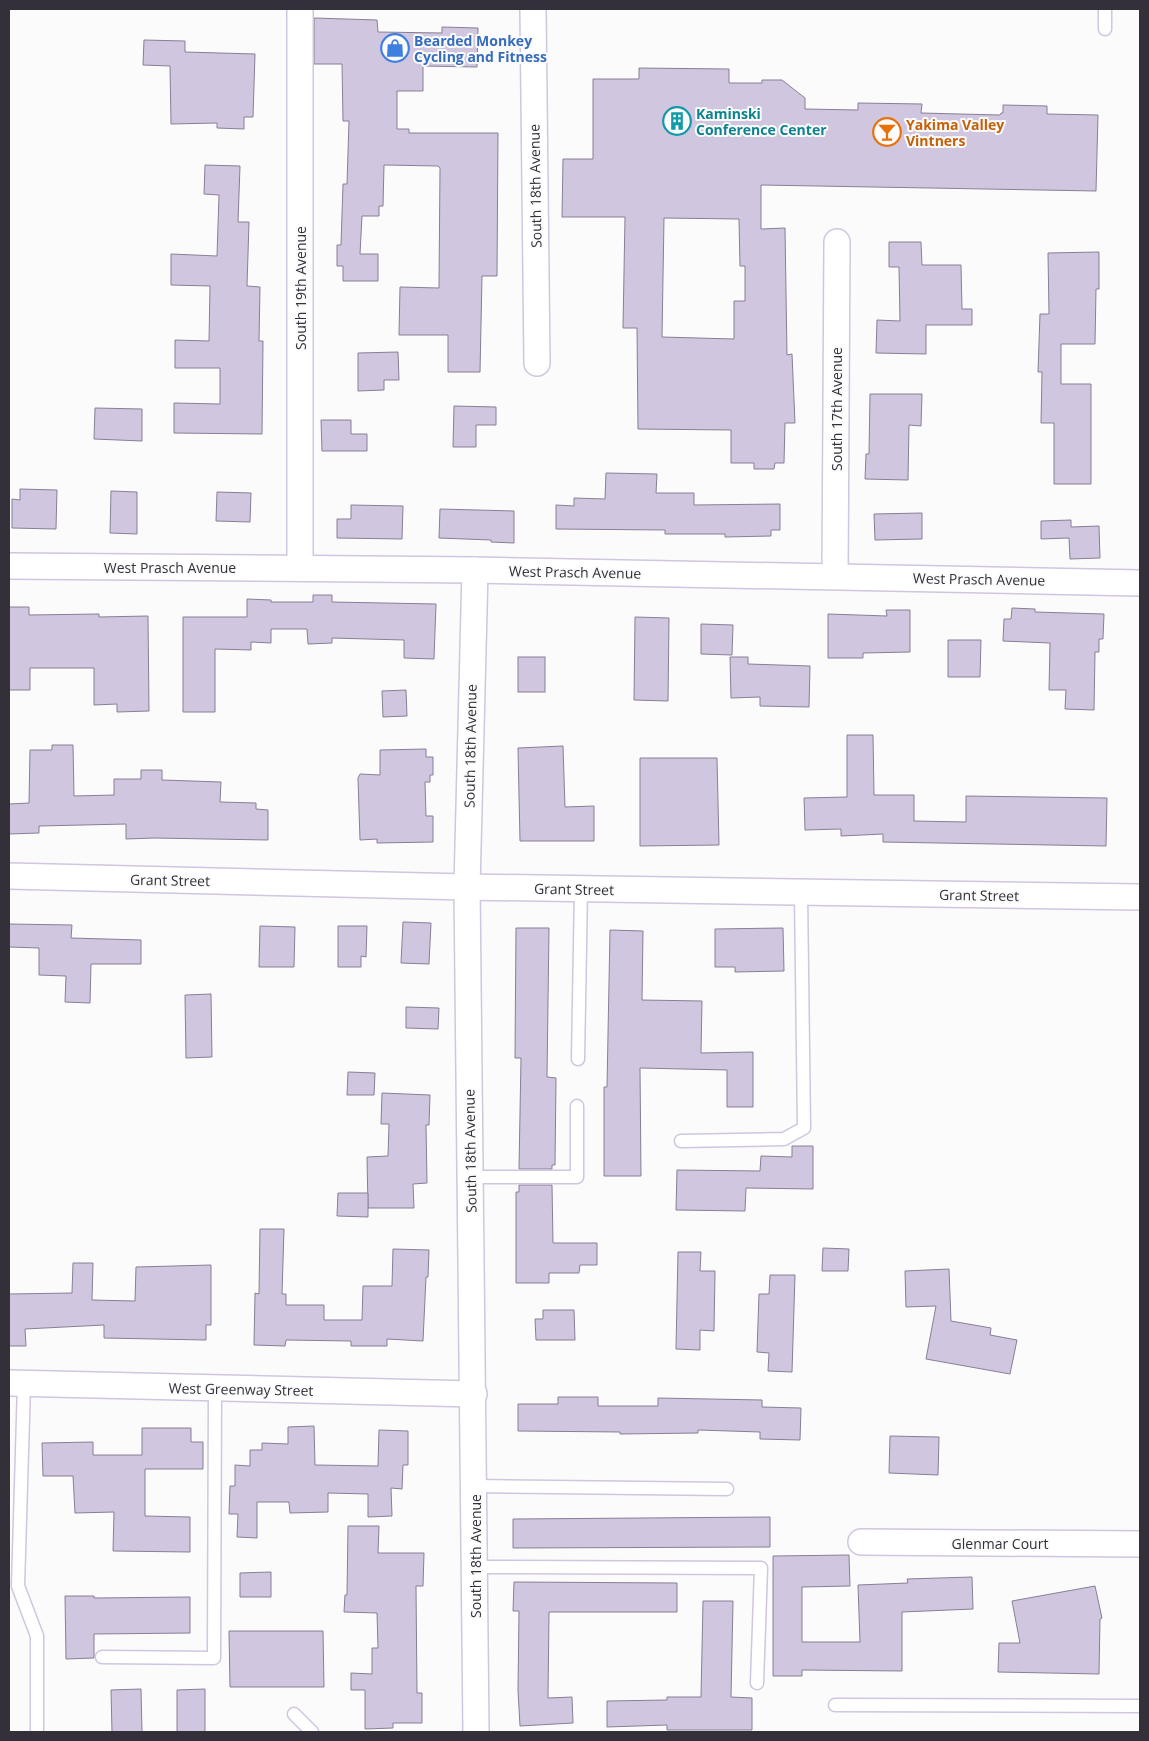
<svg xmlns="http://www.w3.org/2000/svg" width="1149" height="1741" font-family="'Open Sans',sans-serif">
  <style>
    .building { fill: #d0c6df; stroke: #887f96; fill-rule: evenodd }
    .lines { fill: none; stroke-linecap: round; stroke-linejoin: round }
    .service-casing { stroke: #d0c6df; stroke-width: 15 }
    .minor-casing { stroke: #d0c6df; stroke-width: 28 }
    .service { stroke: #fff; stroke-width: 12 }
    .minor { stroke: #fff; stroke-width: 25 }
    .labels { text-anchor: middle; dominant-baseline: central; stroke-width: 4; stroke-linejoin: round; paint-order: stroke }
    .shop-label { font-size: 14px; font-weight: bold; fill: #366cbe; stroke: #fbfbfb; text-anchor: start }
    .culture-label { font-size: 14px; font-weight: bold; fill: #0d838f; stroke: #fbfbfb; text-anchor: start }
    .food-label { font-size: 14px; font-weight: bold; fill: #c56008; stroke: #fbfbfb; text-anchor: start }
    .street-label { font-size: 14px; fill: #34303a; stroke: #fbfbfb }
  </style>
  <rect width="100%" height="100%" fill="#fbfbfb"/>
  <g class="building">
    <path d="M314 18 377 20 378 32 442 33V27L478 28 477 67 423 66V91H397V129H409V133H498L497 276H482L480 372H448V335H399L400 287 439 288 440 168 438 166 384 165 383 206H379V216H362L360 254H378V281H343V266H337V245H341L343 184H347L349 121H343L342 64H314Z"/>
    <path d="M144 40 185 41V52L255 54 253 117H244V129L217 128V123L171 124 170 66 143 65Z"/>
    <path d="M639 68 729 69V83H762V80H782L805 98V109L858 110V103L922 104 921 113 1000 115 1001 113H1003V105L1047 106V114L1098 115 1096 191 761 185V229L785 228 787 355 792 354 795 423H785L784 463H775L774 469H754V463H731V430L638 429 637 328H623L625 217H562L563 159H593V79H639ZM664 218 739 219 740 266H745V301H734V339L662 337Z"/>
    <path d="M205 165 240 166 238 222H249L247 286 260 287 259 341H263L262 434 174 433V403L220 404V368H175V340L209 341 210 286 171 285V254L217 256 219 195 204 194Z"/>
    <path d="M889 242H921L922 265H961L962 309H972V325H926V354L876 353 877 320 900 321 899 267H889Z"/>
    <path d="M1099 252V289H1096L1095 344H1061V384H1091V484H1054V423H1041L1042 372H1038L1040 314H1049L1048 253Z"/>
    <path d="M398 352 399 380H384V390L358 391V353Z"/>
    <path d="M870 394H922L921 426 909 425 908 480 865 479 866 454H869Z"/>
    <path d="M454 406 496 407V425H476V447H453Z"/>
    <path d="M95 408 142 409V441L94 439Z"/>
    <path d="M321 420H351V434H367V451H322Z"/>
    <path d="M606 473 657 474 656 493H694V505L780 504V530H771V536L725 537V534H665V530L556 529V505L574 506V498L605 499Z"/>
    <path d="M20 489 57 490 56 529 12 528V499L20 500Z"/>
    <path d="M111 491 137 492V534L110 533Z"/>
    <path d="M217 492 251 493 250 522 216 521Z"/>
    <path d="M351 505 403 506 402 539 337 538V519H351Z"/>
    <path d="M440 509 514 511V543L491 542V540L439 538Z"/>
    <path d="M922 513V539L875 540 874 514Z"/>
    <path d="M1071 520V527L1099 526 1100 558 1070 559 1069 538 1041 539V521Z"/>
    <path d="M313 595H332V602L436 604 434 659 404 658V640L332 638V643L308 644 307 629H271V643L251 642V650L215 649V712H183V617H247V599L271 600V602H313Z"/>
    <path d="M9 607H29V615L99 614V617L148 616 149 711 117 712V704L94 705V668H30V690H9Z"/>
    <path d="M1012 608 1035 609V612L1104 614 1103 639H1099V652H1095L1094 710 1065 709 1066 690H1049L1050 643 1003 641 1004 619H1011Z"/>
    <path d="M886 610H910V652L863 653V658H828V614L887 616Z"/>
    <path d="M635 617 669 618 668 701 634 700Z"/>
    <path d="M701 624 733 625 732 655 701 654Z"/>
    <path d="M948 640H981L980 677H948Z"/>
    <rect x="518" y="657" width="27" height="35"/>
    <path d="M730 657H748V664L810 666 809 707 760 706V697L731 698Z"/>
    <path d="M406 690 407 716 383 717 382 691Z"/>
    <path d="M847 735H873L874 795H914V821L966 822V796L1107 798 1106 846 883 842V834L841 836V829L805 830 804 798 847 797Z"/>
    <path d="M52 745H73L74 796 114 795V779H141V770H162V780L221 782 220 802 256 803V809L268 810V840L154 838 126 839V824L39 826V833L9 834V804L29 803 30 750H52Z"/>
    <path d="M563 746 565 807 594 806V841H520L518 748Z"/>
    <path d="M426 749V757H433V775H430V782H425L426 816H433V842L377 843V839L360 840 358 778 360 774 380 775V750Z"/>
    <path d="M640 758H717L719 845 640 846Z"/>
    <path d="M403 922 431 923 429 964 401 963Z"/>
    <path d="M9 924 72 925 71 938 141 940V964H91L90 1003 65 1002 66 976 39 975V948L9 947Z"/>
    <path d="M260 926 295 927 294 967H259Z"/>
    <path d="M338 926H367L366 957 361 956V967H338Z"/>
    <path d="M516 928H549L547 1077 556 1078 555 1165H552V1169H519L521 1058H515Z"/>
    <path d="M783 928 784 971 735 972V967H715V929Z"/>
    <path d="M610 930 643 931 642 1000 702 1001 701 1053 753 1052V1107H727V1070L640 1068 641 1176H604V1087H607Z"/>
    <path d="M211 994 212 1057 186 1058 185 995Z"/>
    <path d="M406 1007 439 1008 438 1029 406 1028Z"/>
    <path d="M348 1072 375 1073 374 1095H347Z"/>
    <path d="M382 1093 430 1095 429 1125H426L427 1183 413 1184 414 1208H368L367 1157 388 1156 389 1124H381Z"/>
    <path d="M792 1146H813V1189L746 1188 745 1211 676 1210 677 1170 760 1171 761 1156 792 1157Z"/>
    <path d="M519 1185H552L553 1243H597V1265H580L579 1273H549V1283H516V1192H519Z"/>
    <path d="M338 1193H368V1217L337 1216Z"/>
    <path d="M260 1229H284L282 1294H286V1305H324V1320H362L363 1286H392L393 1249 429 1250 428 1277H426L423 1341 387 1339V1346H351V1341L286 1340 285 1346 254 1345 255 1293 259 1294Z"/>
    <path d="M823 1248 849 1249 848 1271H822Z"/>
    <path d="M678 1252H701L700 1271H715L714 1331 700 1330V1350L676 1349Z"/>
    <path d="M73 1263H93L92 1300 135 1301 136 1267 211 1265V1325H206V1340L104 1338V1325L25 1329 26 1346H9V1294L72 1293Z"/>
    <path d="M949 1269 951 1321 991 1328 990 1335 1017 1340 1010 1374 926 1359 936 1306 906 1307 905 1271Z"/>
    <path d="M770 1275H795L792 1372 768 1371 769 1353 757 1352 759 1294H769Z"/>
    <path d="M543 1310H574L575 1340H536L535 1319H543Z"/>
    <path d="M558 1397H598V1406H658V1398L762 1400V1407L801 1408 800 1440 760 1439V1432L698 1430V1433L620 1434V1432L518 1431V1404H558Z"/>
    <path d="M314 1426 315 1465 378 1466 379 1430 408 1431V1465H403L402 1489 391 1488 392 1516 368 1517V1494L328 1493V1512L290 1513 289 1502H257V1538L237 1537 238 1514H229L230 1486H235V1465L250 1466V1450H262V1443L288 1444V1427Z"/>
    <path d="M142 1428H191V1442H203V1469H145V1516L190 1517V1552L113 1551 114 1512 75 1513 73 1476H43L42 1443 93 1442V1455H142Z"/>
    <path d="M890 1436 939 1437 938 1475 889 1473Z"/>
    <path d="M770 1517V1547L513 1548V1519Z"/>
    <path d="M348 1526H379L378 1553H424L423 1586H416L417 1693H422V1723H393V1728L365 1729V1690H351V1673L372 1674V1648H378L377 1613 344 1612 345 1595H347Z"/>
    <path d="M849 1555 850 1586 802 1587V1642H860L858 1585 908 1583 907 1579 972 1577 973 1609 902 1612V1671L802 1670V1676H773V1556Z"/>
    <path d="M271 1572V1597H240V1573Z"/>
    <path d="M514 1582 677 1583V1612H549L548 1698 572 1697 573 1723 520 1726 518 1690 519 1611H513Z"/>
    <path d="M1095 1586 1102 1618 1100 1619 1099 1674 998 1672 999 1643H1020L1012 1601Z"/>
    <path d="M65 1596H94V1598L190 1597V1633L94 1634V1658L66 1659Z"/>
    <path d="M703 1601H733L731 1697 752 1698V1730H667V1725L607 1727V1701L667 1700V1697H701Z"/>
    <path d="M229 1631H323L324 1687H230Z"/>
    <path d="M141 1689 142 1732H112L111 1690Z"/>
    <path d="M205 1689V1732H177V1690Z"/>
  </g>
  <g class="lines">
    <defs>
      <g id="service">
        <path d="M1105 29V9"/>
        <path d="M578 1059 581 889"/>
        <path d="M681 1141 784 1139 804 1128 801 892"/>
        <path d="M471 1177H577V1106"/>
        <path d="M24 1384 18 1586 37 1636V1732"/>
        <path d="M475 1486 727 1489"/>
        <path d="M475 1567 761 1568 757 1683"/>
        <path d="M102 1657 214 1658 215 1388"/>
        <path d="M835 1705 1140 1706"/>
        <path d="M294 1714 312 1732"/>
      </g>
      <g id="minor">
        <path d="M300 9V568"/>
        <path d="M533 9 537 363"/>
        <path d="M9 566 475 570 1140 583"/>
        <path d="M475 570 467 887 476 1732"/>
        <path d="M835 576 837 242"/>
        <path d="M9 876 467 887 1140 897"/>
        <path d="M9 1383 474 1394"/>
        <path d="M861 1542 1140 1544"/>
      </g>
    </defs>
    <use href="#service" class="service-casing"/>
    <use href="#minor" class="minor-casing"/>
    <use href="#service" class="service"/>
    <use href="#minor" class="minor"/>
  </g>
  <defs>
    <symbol id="shop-ring" viewBox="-11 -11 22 22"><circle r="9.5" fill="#fbfbfb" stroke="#3f7fe0" stroke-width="1.5"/><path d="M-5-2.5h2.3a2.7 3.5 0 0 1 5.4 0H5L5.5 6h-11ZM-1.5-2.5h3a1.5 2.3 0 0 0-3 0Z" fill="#3f7fe0"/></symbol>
    <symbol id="building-ring" viewBox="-11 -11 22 22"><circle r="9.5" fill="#fbfbfb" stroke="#0f9aa8" stroke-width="1.5"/><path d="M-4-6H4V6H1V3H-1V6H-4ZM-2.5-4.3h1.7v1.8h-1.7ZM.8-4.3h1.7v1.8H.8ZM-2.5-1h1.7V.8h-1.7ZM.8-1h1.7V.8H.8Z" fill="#0f9aa8"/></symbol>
    <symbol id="bar-ring" viewBox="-11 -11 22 22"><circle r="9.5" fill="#fbfbfb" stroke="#e8710a" stroke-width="1.5"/><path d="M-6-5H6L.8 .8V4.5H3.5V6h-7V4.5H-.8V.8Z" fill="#e8710a"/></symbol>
  </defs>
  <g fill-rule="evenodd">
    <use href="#shop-ring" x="379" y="32" width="32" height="32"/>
    <use href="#building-ring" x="661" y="105" width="32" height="32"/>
    <use href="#bar-ring" x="871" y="116" width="32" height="32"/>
  </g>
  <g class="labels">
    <g class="shop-label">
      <text x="414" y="40">Bearded Monkey<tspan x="414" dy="16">Cycling and Fitness</tspan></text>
    </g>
    <g class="culture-label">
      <text x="696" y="113">Kaminski<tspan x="696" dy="16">Conference Center</tspan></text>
    </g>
    <g class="food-label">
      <text x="906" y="124">Yakima Valley<tspan x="906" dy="16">Vintners</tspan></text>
    </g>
    <g class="street-label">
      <text transform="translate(535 186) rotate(-91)">South 18th Avenue</text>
      <text transform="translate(300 288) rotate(-90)">South 19th Avenue</text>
      <text transform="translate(836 409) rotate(-90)">South 17th Avenue</text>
      <text x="170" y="567">West Prasch Avenue</text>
      <text transform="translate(575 572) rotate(1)">West Prasch Avenue</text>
      <text transform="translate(979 579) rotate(1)">West Prasch Avenue</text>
      <text transform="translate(470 746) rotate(-89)">South 18th Avenue</text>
      <text transform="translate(170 880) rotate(1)">Grant Street</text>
      <text transform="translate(574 889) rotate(1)">Grant Street</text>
      <text transform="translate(979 895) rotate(1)">Grant Street</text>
      <text transform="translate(470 1151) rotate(-91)">South 18th Avenue</text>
      <text transform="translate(241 1389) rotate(1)">West Greenway Street</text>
      <text x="1000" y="1543">Glenmar Court</text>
      <text transform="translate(475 1556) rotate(-90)">South 18th Avenue</text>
    </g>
  </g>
  <rect width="1149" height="1741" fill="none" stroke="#34303a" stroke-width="20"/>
</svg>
